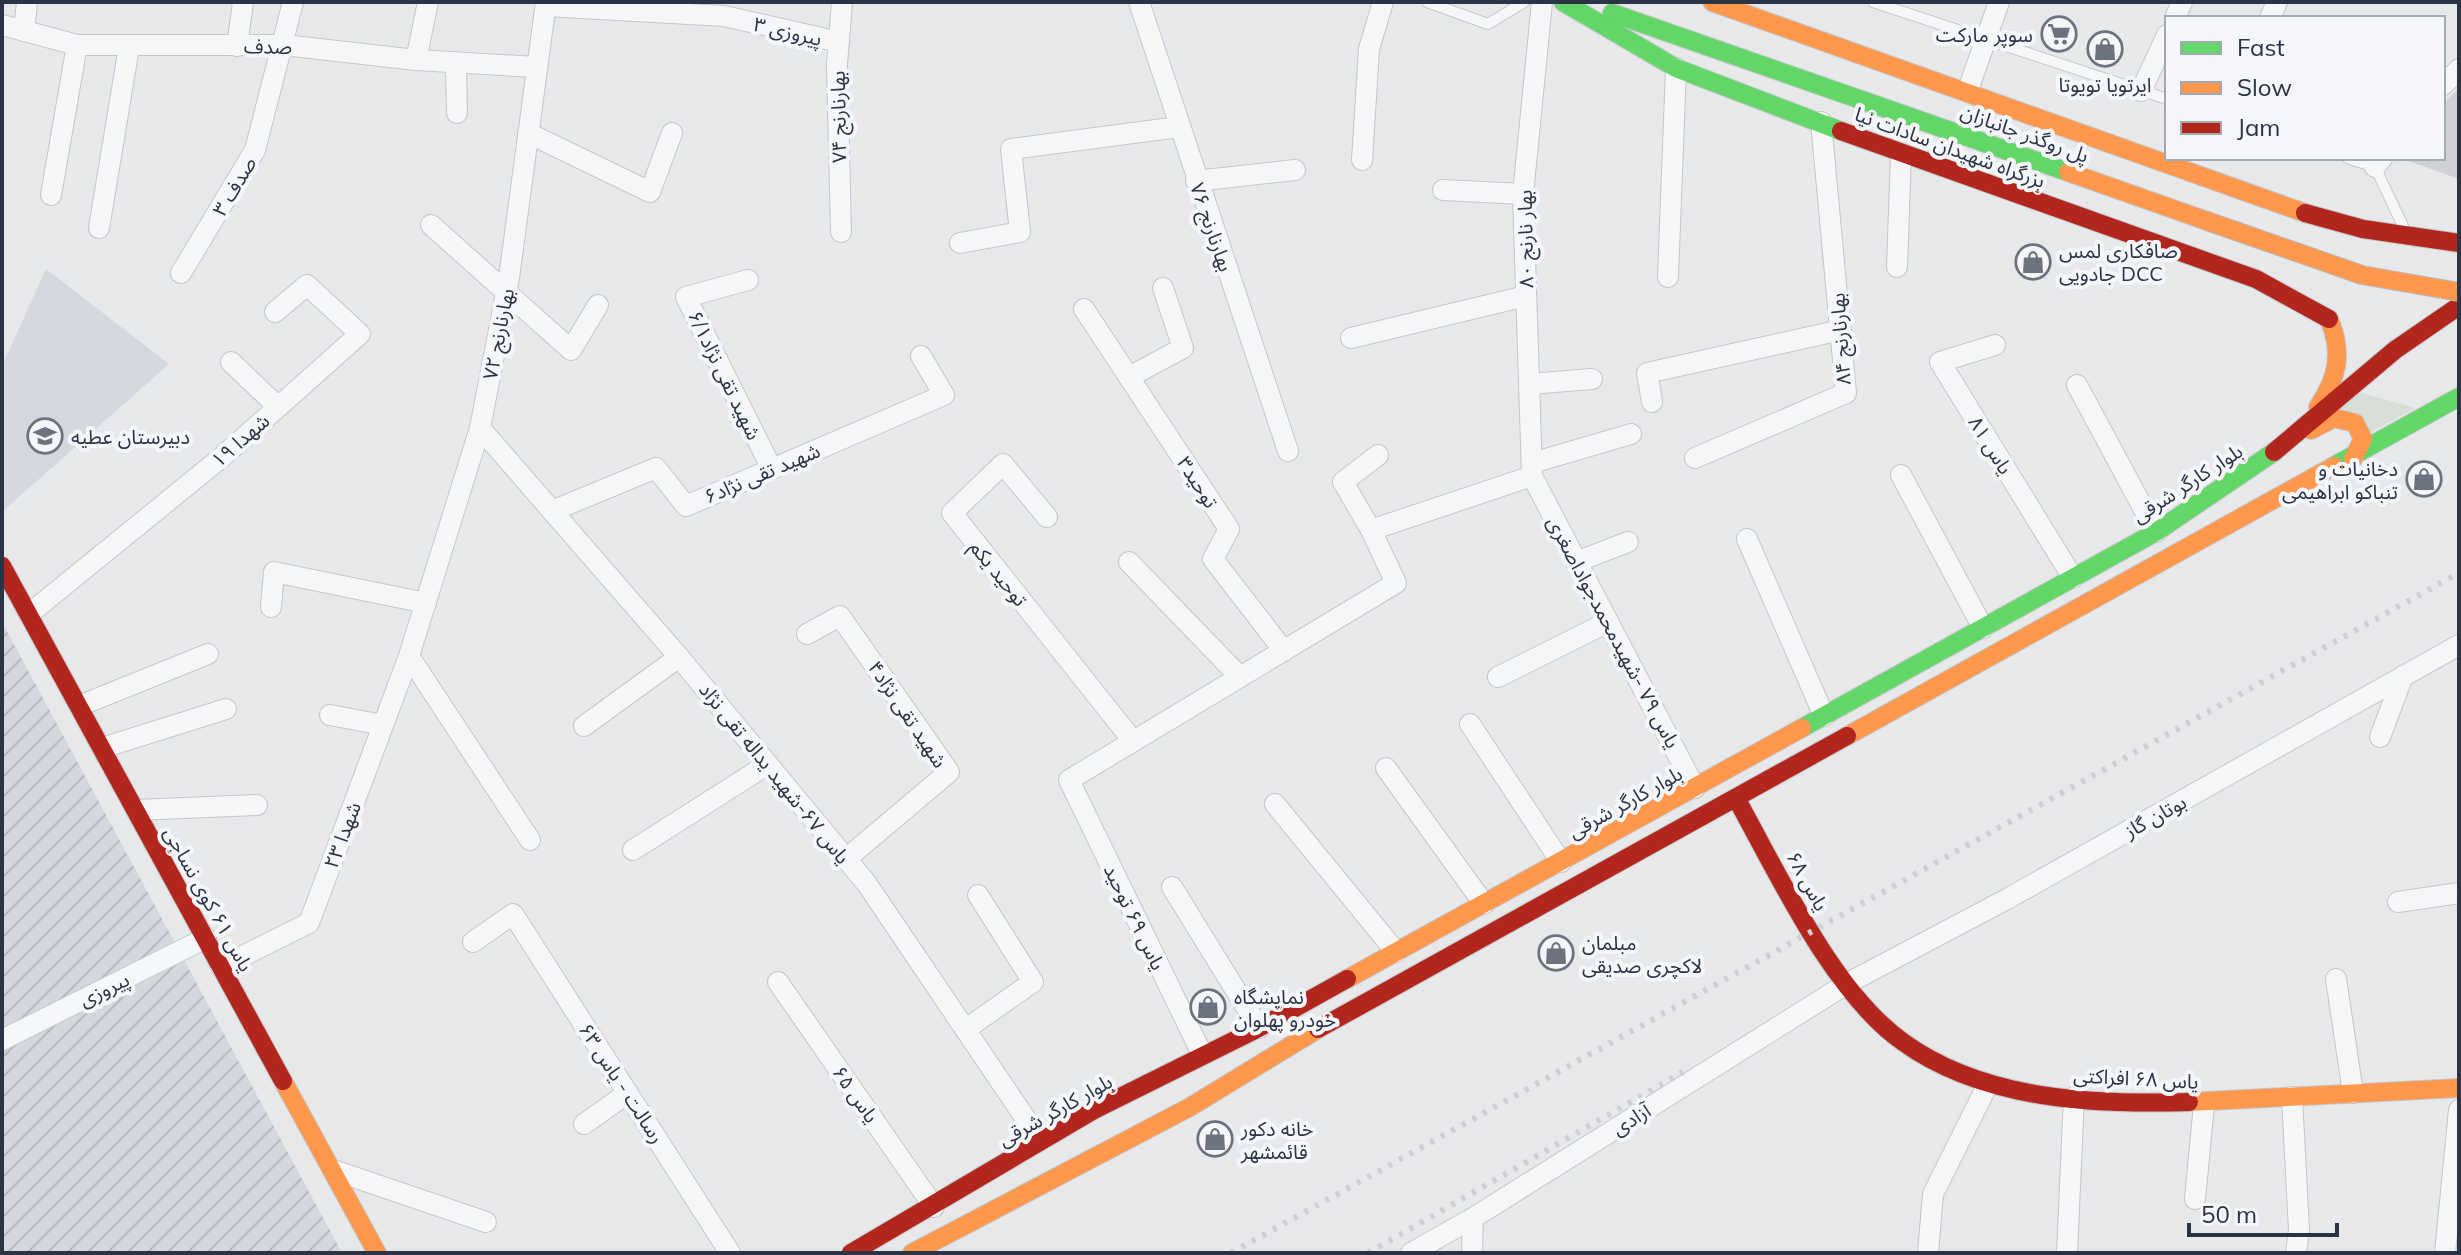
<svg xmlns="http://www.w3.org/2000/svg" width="2461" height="1255" font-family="Mulish,'Noto Sans Arabic',sans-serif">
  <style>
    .built { fill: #d4d7dd }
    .industrial { fill: url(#industrial-furrows) }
    .green { fill: #d6ded6 }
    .building { fill: #ced0d3 }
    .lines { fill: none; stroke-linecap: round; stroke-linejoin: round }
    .lane-casing { stroke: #c4c6c8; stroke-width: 12 }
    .street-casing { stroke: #c4c6c8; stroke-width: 22 }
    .fast-casing { stroke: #c4c6c8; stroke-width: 20 }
    .slow-casing { stroke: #c4c6c8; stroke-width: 20 }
    .jam-casing { stroke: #c4c6c8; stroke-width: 20 }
    .lane { stroke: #f5f6f7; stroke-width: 10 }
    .street { stroke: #f5f6f7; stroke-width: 20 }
    .fast { stroke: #63d668; stroke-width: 18 }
    .slow { stroke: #ff974d; stroke-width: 18 }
    .jam { stroke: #b3261e; stroke-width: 18 }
    .rail { stroke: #cecfd2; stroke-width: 6; stroke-dasharray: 4 8; stroke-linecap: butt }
    .slow-bridge-casing { stroke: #b8bbbf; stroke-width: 20; stroke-linecap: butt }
    .slow-bridge { stroke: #ff974d; stroke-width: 18 }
    .labels { text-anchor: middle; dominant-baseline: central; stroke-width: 8; stroke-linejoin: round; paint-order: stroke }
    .street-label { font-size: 20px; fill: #2b3445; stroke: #f4f6f9 }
    .poi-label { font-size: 20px; fill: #2b3445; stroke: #f4f6f9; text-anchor: start }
  </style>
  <defs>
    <pattern id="industrial-furrows" width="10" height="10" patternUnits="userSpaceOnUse" patternTransform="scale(2)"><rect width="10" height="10" fill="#d4d7dd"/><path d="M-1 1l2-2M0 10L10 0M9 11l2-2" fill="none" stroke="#b6b9bf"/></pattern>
  </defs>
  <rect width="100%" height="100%" fill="#e6e8ea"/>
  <path class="built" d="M46 269 169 364 4 510 2 366Z"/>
  <path class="industrial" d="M2 622 342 1253H2Z"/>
  <path class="green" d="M2358 392 2415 408 2370 433 2336 406Z"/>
  <path class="building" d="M2459 88V179L2406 160 2443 158V104Z"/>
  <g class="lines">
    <defs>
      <g id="lane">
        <path d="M1427 2 1488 24 1524 2"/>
        <path d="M1873 2 2167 99"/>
        <path d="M2347 158 2375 167 2403 226"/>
      </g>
      <g id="street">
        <path d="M1139 2 1288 451"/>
        <path d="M1542 2 1523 194 1532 476 1695 788"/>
        <path d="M546 6 724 16 839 42"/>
        <path d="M2175 18 2182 2"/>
        <path d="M2270 18 2277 2"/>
        <path d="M2 25 77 45H284L416 60 536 67"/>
        <path d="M24 31 27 2"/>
        <path d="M237 46 243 2"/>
        <path d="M416 60 428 2"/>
        <path d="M456 63 457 113"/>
        <path d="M2443 85 2459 69"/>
        <path d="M1968 90 1999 2"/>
        <path d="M2141 91 2167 35"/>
        <path d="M528 133 650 192 672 133"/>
        <path d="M1362 160 1369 49 1383 2"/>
        <path d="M2375 167 2382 158"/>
        <path d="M1196 181 1295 170"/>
        <path d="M1443 190 1523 194"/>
        <path d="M51 195 77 45"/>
        <path d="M431 225 571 350 598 305"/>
        <path d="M99 228 129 47"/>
        <path d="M841 232 837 64 842 2"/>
        <path d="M960 243 1020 232 1011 149 1179 127"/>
        <path d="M1897 267 1901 154"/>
        <path d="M181 273 255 150 293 2"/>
        <path d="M1668 277 1676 68"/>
        <path d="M748 280 686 297 772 469"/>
        <path d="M1084 309 1229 529 1213 559 1284 651"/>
        <path d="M1351 338 1526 296"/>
        <path d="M1995 345 1940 362 2073 578"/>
        <path d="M231 362 278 407"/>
        <path d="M1129 377 1183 348 1163 288"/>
        <path d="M1529 384 1592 379"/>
        <path d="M2077 385 2156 532"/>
        <path d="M1652 402 1647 373 1841 330"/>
        <path d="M480 428 679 657 867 884 1040 1140"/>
        <path d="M1695 458 1846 393 1821 122"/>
        <path d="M1532 463 1631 434"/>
        <path d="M1901 475 1983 628"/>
        <path d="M552 511 656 468 686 506 944 395 921 356"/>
        <path d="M1047 517 1003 464 952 513 1133 741"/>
        <path d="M1371 530 1343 482 1378 455"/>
        <path d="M1747 539 1824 716"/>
        <path d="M1129 562 1240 677"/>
        <path d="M1576 562 1628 542"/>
        <path d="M271 607 274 572 426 603"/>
        <path d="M29 614 222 457 360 334 307 285 275 312"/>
        <path d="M807 634 840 616 949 772 846 859"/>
        <path d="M409 656 530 840"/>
        <path d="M1498 677 1608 622"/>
        <path d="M79 706 208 654"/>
        <path d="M330 715 383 725"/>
        <path d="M1470 724 1561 862"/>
        <path d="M584 726 679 657"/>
        <path d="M2380 737 2403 676"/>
        <path d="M102 748 226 709"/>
        <path d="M1386 768 1484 904"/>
        <path d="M1275 804 1396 952"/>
        <path d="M136 810 257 805"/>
        <path d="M633 850 768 764"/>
        <path d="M1172 887 1259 1028"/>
        <path d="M2398 902 2459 893"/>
        <path d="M473 942 513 914 730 1253"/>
        <path d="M221 967 309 923 409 656 480 428 509 278 546 2"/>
        <path d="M2336 979 2353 1093"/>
        <path d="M778 982 934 1207"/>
        <path d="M966 1029 1033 982 978 895"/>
        <path d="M2 1040 206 938"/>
        <path d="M1202 1054 1069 780 1396 583 1371 530 1532 476"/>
        <path d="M2292 1097 2299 1230 2296 1253"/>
        <path d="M584 1124 628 1093"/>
        <path d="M333 1170 486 1222"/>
        <path d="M2195 1199 2204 1104"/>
        <path d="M1411 1253 1473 1218 1848 983 2007 899 2459 645"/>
        <path d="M1472 1253 1473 1218"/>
        <path d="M1928 1253 1933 1194 1988 1084"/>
        <path d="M2067 1253 2074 1097"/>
        <path d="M2445 1253 2459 1110"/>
      </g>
      <g id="fast">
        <path d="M1563 2 1676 68 1841 131"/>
        <path d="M1612 13 2068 172"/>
        <path d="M2334 466 2459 397"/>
        <path d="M1802 728 2156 532 2274 452"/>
      </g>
      <g id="slow">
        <path d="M1712 2 2305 213"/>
        <path d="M2068 172 2207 221"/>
        <path d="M2318 407C2338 378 2343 352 2329 319"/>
        <path d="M2311 430 2334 418 2355 423 2363 439 2353 459"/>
        <path d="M1847 736 2334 466"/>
        <path d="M1347 979 1802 728"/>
        <path d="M283 1081 377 1253"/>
        <path d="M2189 1102 2459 1088"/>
        <path d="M912 1253 1190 1107 1318 1029"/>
      </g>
      <g id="jam">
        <path d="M1841 131 2256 279 2329 319"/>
        <path d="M2305 213 2363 229 2459 243"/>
        <path d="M2274 452 2395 350 2459 306"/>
        <path d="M2 566 283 1081"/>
        <path d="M1736 798C1778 873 1832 992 1903 1042 1983 1100 2094 1105 2189 1102"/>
        <path d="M1318 1029 1847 736"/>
        <path d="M851 1253 1094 1110 1259 1028 1347 979"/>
      </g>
    </defs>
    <use href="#lane" class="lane-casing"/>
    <use href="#street" class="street-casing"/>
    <use href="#fast" class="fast-casing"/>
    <use href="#slow" class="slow-casing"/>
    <use href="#jam" class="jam-casing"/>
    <use href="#lane" class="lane"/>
    <use href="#street" class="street"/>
    <use href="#fast" class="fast"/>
    <use href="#slow" class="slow"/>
    <use href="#jam" class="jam"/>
    <g class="rail">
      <path d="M1231 1253 2459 573"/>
      <path d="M1368 1253 1683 1072"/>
    </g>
    <defs>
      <path id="slow-bridge" d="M2207 221 2362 275 2459 292"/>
    </defs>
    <use href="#slow-bridge" class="slow-bridge-casing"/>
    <use href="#slow-bridge" class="slow-bridge"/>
  </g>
  <defs>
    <symbol id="supermarket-ring" viewBox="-11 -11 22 22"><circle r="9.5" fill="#f4f6f9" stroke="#6c737f" stroke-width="1.5"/><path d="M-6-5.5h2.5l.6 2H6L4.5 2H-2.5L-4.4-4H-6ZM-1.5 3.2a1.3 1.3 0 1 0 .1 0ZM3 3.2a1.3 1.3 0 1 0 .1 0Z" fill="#6c737f"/></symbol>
    <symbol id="shop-ring" viewBox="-11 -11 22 22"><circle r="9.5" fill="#f4f6f9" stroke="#6c737f" stroke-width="1.5"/><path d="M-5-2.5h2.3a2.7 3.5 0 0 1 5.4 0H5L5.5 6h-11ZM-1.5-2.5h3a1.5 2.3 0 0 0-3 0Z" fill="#6c737f"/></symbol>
    <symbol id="school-ring" viewBox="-11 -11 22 22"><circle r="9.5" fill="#f4f6f9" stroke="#6c737f" stroke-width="1.5"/><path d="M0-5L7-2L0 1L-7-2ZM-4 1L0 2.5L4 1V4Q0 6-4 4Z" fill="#6c737f"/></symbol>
  </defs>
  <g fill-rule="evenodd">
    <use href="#supermarket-ring" x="2039" y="14" width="40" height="40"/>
    <use href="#shop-ring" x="2085" y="29" width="40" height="40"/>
    <use href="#shop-ring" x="2013" y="242" width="40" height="40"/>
    <use href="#school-ring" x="25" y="416" width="40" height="40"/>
    <use href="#shop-ring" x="2404" y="459" width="40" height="40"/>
    <use href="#shop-ring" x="1536" y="933" width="40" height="40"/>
    <use href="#shop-ring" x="1188" y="987" width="40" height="40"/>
    <use href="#shop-ring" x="1195" y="1119" width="40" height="40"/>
  </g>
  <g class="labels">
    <g class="street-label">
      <text transform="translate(788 31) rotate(13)">پیروزی ۳</text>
      <text transform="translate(268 46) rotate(1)">صدف</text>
      <text transform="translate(838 117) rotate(-91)">بهارنارنج ۷۴</text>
      <text transform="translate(2025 133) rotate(20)">پل روگذر جانبازان</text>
      <text transform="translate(1950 147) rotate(20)">بزرگراه شهیدان سادات نیا</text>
      <text transform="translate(234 186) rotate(-59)">صدف ۳</text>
      <text transform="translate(1212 227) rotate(71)">بهارنارنج ۷۶</text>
      <text transform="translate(1525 239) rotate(-91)">بهار نارنج ۸۰</text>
      <text transform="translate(498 334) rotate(-79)">بهارنارنج ۷۲</text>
      <text transform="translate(1840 339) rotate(-94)">بهارنارنج ۸۴</text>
      <text transform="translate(725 375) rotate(64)">شهید تقی نژاد۶/۱</text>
      <text transform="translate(240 440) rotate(-41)">شهدا ۱۹</text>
      <text transform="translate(1991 445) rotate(58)">یاس ۸۱</text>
      <text transform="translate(762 473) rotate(-23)">شهید تقی نژاد۶</text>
      <text transform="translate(1198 482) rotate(57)">توحید۳</text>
      <text transform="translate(2187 483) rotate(-33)">بلوار کارگر شرقی</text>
      <text transform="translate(999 573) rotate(51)">توحید یکم</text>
      <text transform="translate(1614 632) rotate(62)">یاس ۷۹ -شهیدمحمدجواداصغری</text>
      <text transform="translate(908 714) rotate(56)">شهید تقی نژاد۴</text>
      <text transform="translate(775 773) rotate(51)">یاس ۶۷-شهید یداله تقی نژاد</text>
      <text transform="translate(1625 802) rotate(-29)">بلوار کارگر شرقی</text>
      <text transform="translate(2155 816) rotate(-29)">بوتان گاز</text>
      <text transform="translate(342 835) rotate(-69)">شهدا ۲۳</text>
      <text transform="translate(1808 881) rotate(61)">یاس ۶۸</text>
      <text transform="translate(209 899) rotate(61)">یاس ۶۱ کوی نساجی</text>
      <text transform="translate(1135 917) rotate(64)">یاس ۶۹ توحید</text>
      <text transform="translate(104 989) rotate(-26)">پیروزی</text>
      <text transform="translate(2136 1078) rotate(3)">یاس ۶۸ افراکتی</text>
      <text transform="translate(622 1083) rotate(57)">رسالت - یاس ۶۳</text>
      <text transform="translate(856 1094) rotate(55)">یاس ۶۵</text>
      <text transform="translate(1055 1110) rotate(-29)">بلوار کارگر شرقی</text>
      <text transform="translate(1631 1119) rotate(-32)">آزادی</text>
    </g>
    <g class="poi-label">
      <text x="2033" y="34" text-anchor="end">سوپر مارکت</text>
      <text x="2105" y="84" text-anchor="middle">ایرتویا تویوتا</text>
      <text x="2059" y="250">صافکاری لمس<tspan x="2059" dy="23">جادویی DCC</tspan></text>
      <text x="71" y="436">دبیرستان عطیه</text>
      <text x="2398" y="468" text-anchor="end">دخانیات و<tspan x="2398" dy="23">تنباکو ابراهیمی</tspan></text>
      <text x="1582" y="942">مبلمان<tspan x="1582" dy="23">لاکچری صدیقی</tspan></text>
      <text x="1234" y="996">نمایشگاه<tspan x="1234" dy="23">خودرو پهلوان</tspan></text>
      <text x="1241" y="1128">خانه دکور<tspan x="1241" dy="23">قائمشهر</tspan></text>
    </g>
  </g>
  <rect width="2461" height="1255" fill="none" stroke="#2b3445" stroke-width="8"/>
  <rect x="2165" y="16" width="280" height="144" fill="#f4f6f9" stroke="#a4a8b1" stroke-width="2"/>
  <rect x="2181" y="42" width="40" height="12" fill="#63d668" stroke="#a4a8b1" stroke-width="2"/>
  <text x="2237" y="56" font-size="24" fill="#2b3445">Fast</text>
  <rect x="2181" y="82" width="40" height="12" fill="#ff974d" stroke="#a4a8b1" stroke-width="2"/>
  <text x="2237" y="96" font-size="24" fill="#2b3445">Slow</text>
  <rect x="2181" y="122" width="40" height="12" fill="#b3261e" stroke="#a4a8b1" stroke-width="2"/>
  <text x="2237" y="136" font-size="24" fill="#2b3445">Jam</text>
  <path d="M2189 1223v12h148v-12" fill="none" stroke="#2b3445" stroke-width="4"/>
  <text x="2201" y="1223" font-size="24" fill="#2b3445" stroke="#f4f6f9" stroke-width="6" paint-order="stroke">50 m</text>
</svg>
